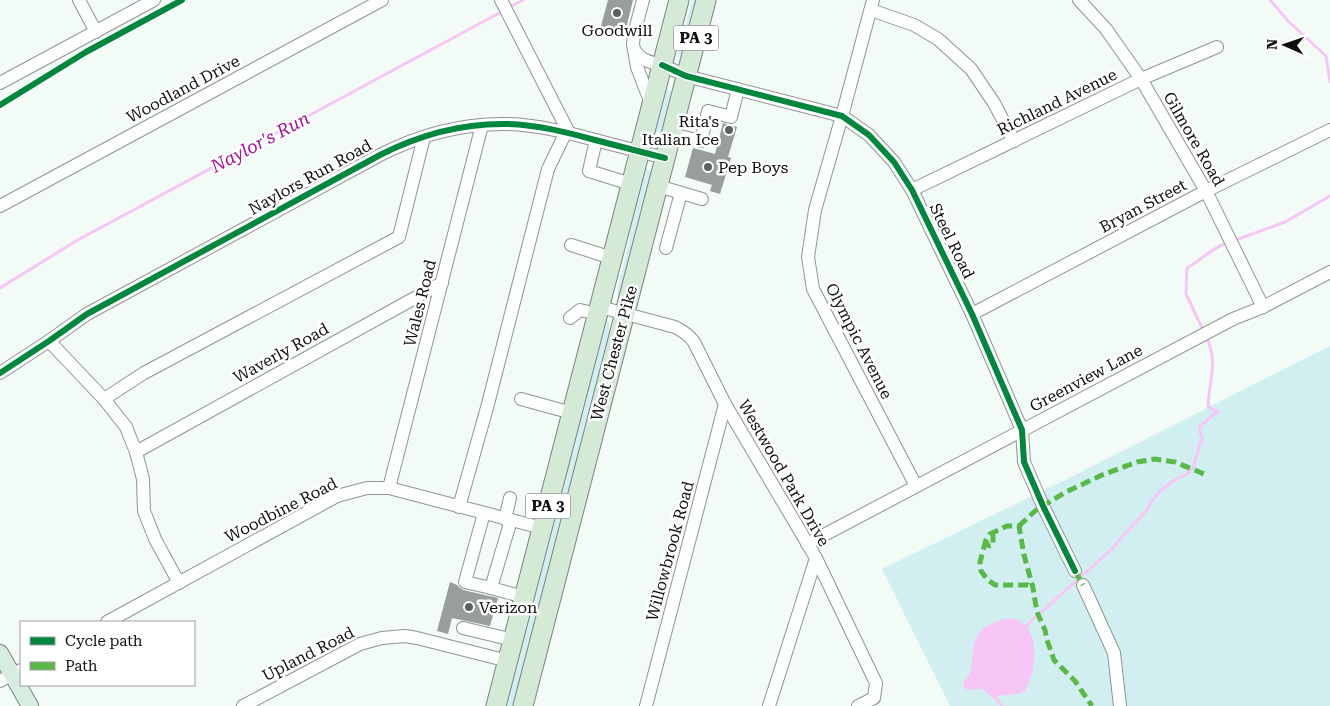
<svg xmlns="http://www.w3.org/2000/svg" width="1330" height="706" font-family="'Roboto Serif',serif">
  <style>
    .green { fill: #d1eff0 }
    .water { fill: #f7c6f7 }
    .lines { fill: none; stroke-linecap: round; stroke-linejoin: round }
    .stream { stroke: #f7c6f7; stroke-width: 3 }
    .building { fill: #989e9a }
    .minor-casing { stroke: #919592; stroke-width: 14 }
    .major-casing { stroke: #7e8280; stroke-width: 18 }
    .highway-casing { stroke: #7e8280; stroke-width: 21 }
    .minor { stroke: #fdfefe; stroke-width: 12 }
    .major { stroke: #d8ede1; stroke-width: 16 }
    .highway { stroke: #d4ead7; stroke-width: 19 }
    .quiet { stroke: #58b947; stroke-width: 5; stroke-dasharray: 10 5; stroke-linecap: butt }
    .cycleway-casing { stroke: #fff; stroke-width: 9 }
    .cycleway { stroke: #00873e; stroke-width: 6 }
    .poi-dot { fill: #5e615f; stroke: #fff; stroke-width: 2 }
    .labels { text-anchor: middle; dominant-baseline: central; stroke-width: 5; stroke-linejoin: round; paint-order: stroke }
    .shield { fill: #fff; stroke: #565656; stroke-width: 1 }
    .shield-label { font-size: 15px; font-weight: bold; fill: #0e0e0e }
    .poi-label { font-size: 16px; fill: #0e0e0e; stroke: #fff; text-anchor: start }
    .street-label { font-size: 16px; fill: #0e0e0e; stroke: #fff }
    .water-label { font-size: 18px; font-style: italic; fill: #a5119b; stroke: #fff }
  </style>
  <rect width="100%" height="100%" fill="#f2fbf6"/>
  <g class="green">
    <path d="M692 0H701L683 56 678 54Z"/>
    <path d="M664 89 677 93 666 137 659 132H653Z"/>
    <path d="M645 168 650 170V180L620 298 617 296 618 287 629 241 632 214Z"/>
    <path d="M607 321 609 322V336L518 706H503L603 327Z"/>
    <path d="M1330 346V706H950L882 569 1063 481Z"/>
  </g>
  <path class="water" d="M1004 619C1008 619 1013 618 1016 619 1042 630 1036 672 1025 691L1018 694 998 696 997 699 995 700 991 696 982 689C975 688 970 692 964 688 961 680 969 678 971 671 974 640 972 629 1004 619Z"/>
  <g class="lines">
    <g class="stream">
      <path d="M1270 0 1288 21 1326 56 1330 82"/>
      <path d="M508 8 523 0"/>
      <path d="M1233 241 1285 222 1330 196"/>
      <path d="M0 288 76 241 503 11"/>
      <path d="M1203 330 1186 294 1187 268C1201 260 1212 248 1227 243"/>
      <path d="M1026 626 1114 547 1121 538 1147 510 1150 503 1160 491 1176 479 1187 474 1193 468 1198 452 1200 442 1203 441 1200 432V426L1218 411 1213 410 1208 406C1209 379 1219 363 1206 336"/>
      <path d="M997 699 1002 706"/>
    </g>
  </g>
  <g class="building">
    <path d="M608 0H633L625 33 601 26Z"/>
    <path d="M723 123 737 127 728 157 731 158 720 194 710 191 712 185 685 177 693 148 715 154Z"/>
    <path d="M450 582 457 585 460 588 463 590 498 598 490 626 452 618 448 634 437 631Z"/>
  </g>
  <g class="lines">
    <defs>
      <g id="minor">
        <path d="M79 0 96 32"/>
        <path d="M501 0 569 133"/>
        <path d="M643 0 634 34 633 44 637 67 652 106"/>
        <path d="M873 0 842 116 815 210 808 257 813 289 916 486"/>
        <path d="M1079 0 1106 29 1141 79 1206 191 1263 307"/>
        <path d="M871 10 914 25 938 39 971 69 994 103 1014 141"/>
        <path d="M635 51C642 62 653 62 663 66 671 69 679 72 686 76L842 116 869 135 894 162 912 190 972 314 1022 430 1024 462 1043 506 1075 571"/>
        <path d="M0 83 154 0"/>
        <path d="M671 134 701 141 708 111 731 117 738 89"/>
        <path d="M596 140 589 171 631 184"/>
        <path d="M658 186 702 199"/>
        <path d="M912 190 1141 79 1217 47"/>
        <path d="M0 206 382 0"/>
        <path d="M571 245 612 258"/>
        <path d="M666 248 681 193"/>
        <path d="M600 307 675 327C683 331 689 335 694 342L725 404 816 558 876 683 874 698 858 706"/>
        <path d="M972 314 1206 191 1330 130"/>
        <path d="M570 318 580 310 598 314"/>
        <path d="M49 341 104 399 126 427 136 452 143 479 144 511 155 539 179 583"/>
        <path d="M0 373 49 341 87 314 380 155C419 135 464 123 508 124 538 125 566 132 595 140 618 146 641 152 665 158"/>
        <path d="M104 399 144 373 399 237 424 137"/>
        <path d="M521 399 572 413"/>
        <path d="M136 452 442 283"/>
        <path d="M389 488 482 125"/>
        <path d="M459 507 488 404 548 169 566 132"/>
        <path d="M484 513 465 582 491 588 511 520"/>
        <path d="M505 519 510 498"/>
        <path d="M807 544 1233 319 1263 307 1330 272"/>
        <path d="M1083 585 1114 653 1120 706"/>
        <path d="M491 588 524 597"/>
        <path d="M107 622 337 496 367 488H389L542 528"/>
        <path d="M463 628 513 640"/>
        <path d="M0 681 21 670"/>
        <path d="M243 706 360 644 382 638 405 636 417 638 508 661"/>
        <path d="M646 706 725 404"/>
        <path d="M769 706 816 558"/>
      </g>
      <path id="major" d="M0 653 30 706"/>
      <g id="highway">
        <path d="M496 706 679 0"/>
        <path d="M523 706 706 0"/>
      </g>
    </defs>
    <use href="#minor" class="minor-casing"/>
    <use href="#major" class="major-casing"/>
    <use href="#highway" class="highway-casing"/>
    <use href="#minor" class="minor"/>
    <use href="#major" class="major"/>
    <use href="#highway" class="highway"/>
    <g class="quiet">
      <path d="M1019 526 1035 511 1064 493 1102 475 1137 462 1155 459 1175 462 1204 474"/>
      <path d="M994 533 993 534V545L990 546 987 545 986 540 990 534 1007 526H1019L1024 555 1033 588 1037 612 1045 630 1047 640 1054 660 1075 681 1092 706"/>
      <path d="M986 540 980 562 981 571 987 579 995 585H1028L1033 588"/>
      <path d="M1075 571 1083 585"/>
    </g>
    <defs>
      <g id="cycleway">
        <path d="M662 65 686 76 842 116 869 135 894 162 912 190 972 314 1022 430 1024 462 1043 506 1075 571"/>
        <path d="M0 105 86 52 182 0"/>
        <path d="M0 373 49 341 87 314 380 155C419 135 464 123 508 124 538 125 566 132 595 140 618 146 641 152 665 158"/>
      </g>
    </defs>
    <use href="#cycleway" class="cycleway-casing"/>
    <use href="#cycleway" class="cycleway"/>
  </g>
  <g class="poi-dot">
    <circle cx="617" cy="13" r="5"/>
    <circle cx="729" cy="130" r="5"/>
    <circle cx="708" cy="167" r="5"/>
    <circle cx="469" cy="607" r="5"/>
  </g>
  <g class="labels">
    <g class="shield">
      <rect x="673.5" y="25.5" width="45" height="25" rx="4"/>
      <rect x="525.5" y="493.5" width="45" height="25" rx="4"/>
    </g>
    <g class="shield-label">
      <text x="696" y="38">PA 3</text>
      <text x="548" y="506">PA 3</text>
    </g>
    <g class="poi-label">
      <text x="617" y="30" text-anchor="middle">Goodwill</text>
      <text x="719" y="121" text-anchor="end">Rita's<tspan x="719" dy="18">Italian Ice</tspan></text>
      <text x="718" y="167">Pep Boys</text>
      <text x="479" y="607">Verizon</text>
    </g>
    <g class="street-label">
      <text transform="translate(183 89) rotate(-28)">Woodland Drive</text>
      <text transform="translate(1057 102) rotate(-26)">Richland Avenue</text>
      <text transform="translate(1194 139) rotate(60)">Gilmore Road</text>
      <text transform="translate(310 177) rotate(-29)">Naylors Run Road</text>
      <text transform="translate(1143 206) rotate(-28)">Bryan Street</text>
      <text transform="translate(952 241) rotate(64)">Steel Road</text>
      <text transform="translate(420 303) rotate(-76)">Wales Road</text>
      <text transform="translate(859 341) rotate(63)">Olympic Avenue</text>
      <text transform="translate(281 353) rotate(-29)">Waverly Road</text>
      <text transform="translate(614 353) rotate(-75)">West Chester Pike</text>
      <text transform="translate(1086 378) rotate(-28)">Greenview Lane</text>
      <text transform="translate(784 473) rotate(60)">Westwood Park Drive</text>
      <text transform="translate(281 510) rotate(-27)">Woodbine Road</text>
      <text transform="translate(670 551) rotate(-75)">Willowbrook Road</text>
      <text transform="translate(308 654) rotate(-27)">Upland Road</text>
    </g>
    <g class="water-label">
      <text transform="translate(260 142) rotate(-28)">Naylor's Run</text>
    </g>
  </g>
  <rect x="20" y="621" width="175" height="65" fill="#ffffff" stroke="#9f9f9f"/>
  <rect x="30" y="637" width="25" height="8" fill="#00873e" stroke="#9f9f9f"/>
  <text x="65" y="646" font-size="15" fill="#0e0e0e">Cycle path</text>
  <rect x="30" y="662" width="25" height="8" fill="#58b947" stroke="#9f9f9f"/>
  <text x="65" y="671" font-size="15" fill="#0e0e0e">Path</text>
  <g transform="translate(1285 45) rotate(272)" stroke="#ffffff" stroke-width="4" paint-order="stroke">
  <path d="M0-4L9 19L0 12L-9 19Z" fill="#0e0e0e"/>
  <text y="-8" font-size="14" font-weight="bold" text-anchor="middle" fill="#0e0e0e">N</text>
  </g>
</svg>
